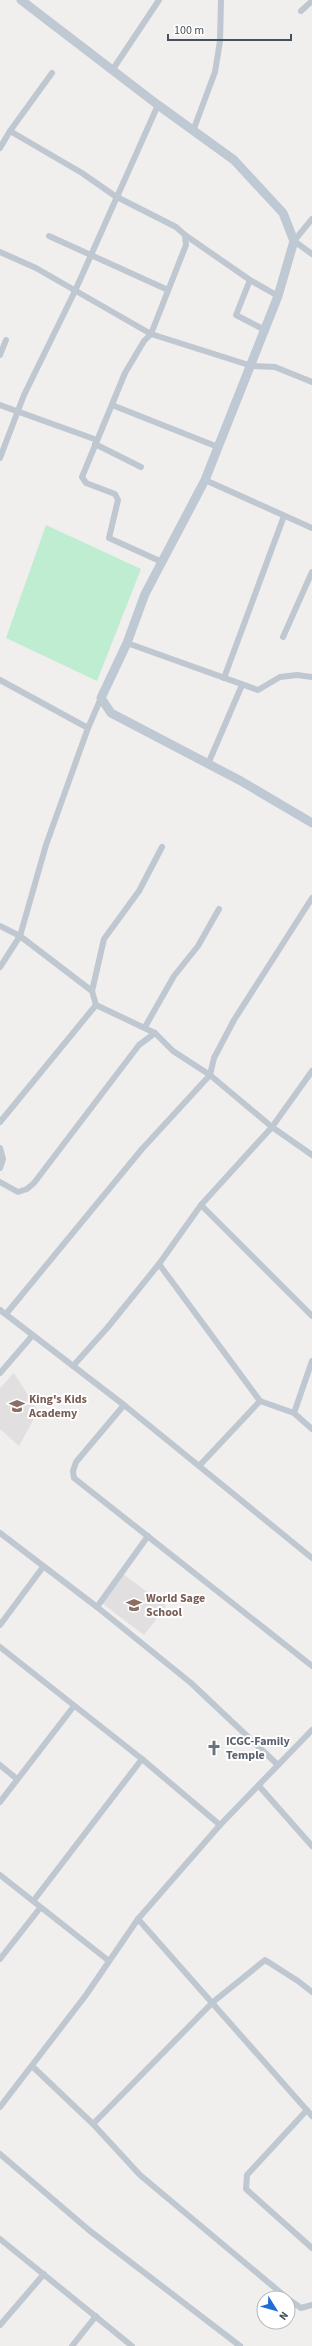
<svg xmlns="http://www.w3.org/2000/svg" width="312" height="2346" font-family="'Source Sans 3',sans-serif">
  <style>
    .education { fill: #e2dfe0 }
    .green { fill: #beedd1 }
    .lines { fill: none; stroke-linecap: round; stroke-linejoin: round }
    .street { stroke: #bfc8d0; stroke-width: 6 }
    .secondary { stroke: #bfc9d4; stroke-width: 9 }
    .labels { text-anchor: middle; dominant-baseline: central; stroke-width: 4; stroke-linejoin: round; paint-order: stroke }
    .education-label { font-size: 12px; font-weight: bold; fill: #785e54; stroke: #fff; text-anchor: start }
    .worship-label { font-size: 12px; font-weight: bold; fill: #5b616d; stroke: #fff; text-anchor: start }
  </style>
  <rect width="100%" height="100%" fill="#f1eeee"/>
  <g class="education">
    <path d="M14 1373 38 1411 19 1446 0 1429V1388Z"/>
    <path d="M123 1574 166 1606 144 1635 102 1603Z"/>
  </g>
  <path class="green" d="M46 525 141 569 97 681 6 638Z"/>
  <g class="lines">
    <g class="street">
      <path d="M301 11 312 1"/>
      <path d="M113 69 159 0"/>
      <path d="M10 131 82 173 115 196 176 227 185 235 186 245 151 334 144 341 125 373 82 477 86 483 115 494 118 500 109 538 162 562"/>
      <path d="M193 131 215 72 220 41 221 0"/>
      <path d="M0 148 10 131 52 73"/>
      <path d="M312 219 294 241 312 254"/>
      <path d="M185 235 250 280 278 296"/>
      <path d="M49 236 168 290"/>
      <path d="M0 252 36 268 151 334 252 366 275 367 312 382"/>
      <path d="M250 280 236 315 265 330"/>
      <path d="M0 355 6 340"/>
      <path d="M0 405 97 440"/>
      <path d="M112 405 218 447"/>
      <path d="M95 444 141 467"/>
      <path d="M0 458 24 395 75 291 158 105"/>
      <path d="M205 480 312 528"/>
      <path d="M283 637 312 572"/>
      <path d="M127 643 258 690 280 677 297 675 312 677"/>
      <path d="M224 678 284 516"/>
      <path d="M0 680 88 728"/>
      <path d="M208 764 242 685"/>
      <path d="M0 926 20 936 92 991 96 1005 155 1033 173 1051 210 1075 272 1127 312 1155"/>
      <path d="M0 967 20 936 46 845 88 728 101 698"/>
      <path d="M92 991 104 939 139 891 162 847"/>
      <path d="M145 1027 174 976 198 946 219 909"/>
      <path d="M0 1122 96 1005"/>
      <path d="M0 1148 3 1159 0 1168"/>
      <path d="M0 1182 18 1192 27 1189 34 1183 139 1045 155 1033"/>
      <path d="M201 1205 312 1316"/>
      <path d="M159 1264 260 1401 294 1413 312 1429"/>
      <path d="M0 1310 124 1405 312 1558"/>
      <path d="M6 1314 142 1149 210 1075 214 1058 234 1020 312 898"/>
      <path d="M73 1366 108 1327 159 1264 201 1205 272 1127 312 1071"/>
      <path d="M0 1373 32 1336"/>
      <path d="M124 1405 76 1462 73 1471 74 1478 312 1666"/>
      <path d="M294 1413 312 1361"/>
      <path d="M200 1465 260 1401"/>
      <path d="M0 1533 97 1607 191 1683 278 1765"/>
      <path d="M97 1607 148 1536"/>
      <path d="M0 1625 43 1567"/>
      <path d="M0 1647 142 1759 220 1825"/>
      <path d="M0 1765 17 1779"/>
      <path d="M259 1786 312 1846"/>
      <path d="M0 1802 74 1706"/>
      <path d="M0 1875 109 1961"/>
      <path d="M34 1900 142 1759"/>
      <path d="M138 1919 312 2116"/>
      <path d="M0 1959 40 1908"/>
      <path d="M32 2066 93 2124 140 2175 287 2298"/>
      <path d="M0 2107 86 1995 138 1919 220 1825 312 1730"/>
      <path d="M307 2110 247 2175 246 2189 312 2248"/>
      <path d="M93 2124 213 2002 265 1960 298 1981 312 1992"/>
      <path d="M0 2154 90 2231 240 2346"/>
      <path d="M0 2239 132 2346"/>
      <path d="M288 2299 301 2308 312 2305"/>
      <path d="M0 2325 44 2274"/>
      <path d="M72 2346 96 2316"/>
    </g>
    <path class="secondary" d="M21 0 158 105 234 160 283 213 294 241 278 296 205 480 145 594 127 643 101 698 111 713 241 781 312 823"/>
  </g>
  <defs>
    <symbol id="school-bare" viewBox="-9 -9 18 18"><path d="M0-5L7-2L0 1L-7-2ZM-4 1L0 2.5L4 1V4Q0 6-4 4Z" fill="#8d6e63" stroke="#fff" stroke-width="2.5" paint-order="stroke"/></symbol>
    <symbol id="church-bare" viewBox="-9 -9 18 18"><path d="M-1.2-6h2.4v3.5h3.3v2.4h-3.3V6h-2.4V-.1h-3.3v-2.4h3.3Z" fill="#6b7280" stroke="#fff" stroke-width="2.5" paint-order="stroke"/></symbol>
  </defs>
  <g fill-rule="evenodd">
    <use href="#school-bare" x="6" y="1395" width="22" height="22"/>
    <use href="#school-bare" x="123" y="1594" width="22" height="22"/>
    <use href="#church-bare" x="203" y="1737" width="22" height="22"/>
  </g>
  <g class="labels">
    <g class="education-label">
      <text x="29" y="1399">King's Kids<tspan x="29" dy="14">Academy</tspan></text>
      <text x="146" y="1598">World Sage<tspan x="146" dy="14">School</tspan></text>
    </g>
    <g class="worship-label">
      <text x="226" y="1741">ICGC-Family<tspan x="226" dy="14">Temple</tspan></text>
    </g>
  </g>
  <g transform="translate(276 2310) rotate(127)"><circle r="19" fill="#ffffff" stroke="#b5b9bd"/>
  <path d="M0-3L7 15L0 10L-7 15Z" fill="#216dd8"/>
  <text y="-6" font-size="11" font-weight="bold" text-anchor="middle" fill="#47515b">N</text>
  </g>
  <path d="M168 34v6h123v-6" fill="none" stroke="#47515b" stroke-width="2"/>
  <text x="174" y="34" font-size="12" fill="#47515b" stroke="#ffffff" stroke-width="3" paint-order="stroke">100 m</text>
</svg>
